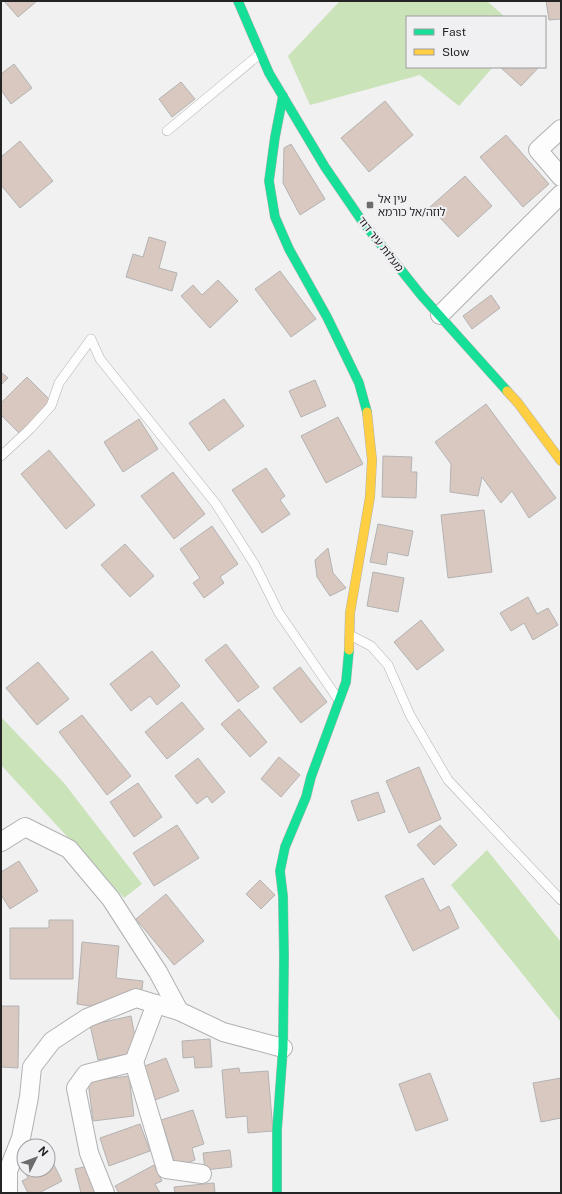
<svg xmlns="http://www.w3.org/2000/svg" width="562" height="1194" font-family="'Public Sans','Noto Sans Hebrew',sans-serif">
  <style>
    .green { fill: #cae3b9 }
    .building { fill: #d9c8c0; stroke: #b3b3b3 }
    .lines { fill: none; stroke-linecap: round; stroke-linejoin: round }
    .lane-casing { stroke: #b1b1b2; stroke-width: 10 }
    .street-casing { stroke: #b1b1b2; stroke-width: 20 }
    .fast-casing { stroke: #b1b1b2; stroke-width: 10 }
    .slow-casing { stroke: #b1b1b2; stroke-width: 10 }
    .lane { stroke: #fdfdfd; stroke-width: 9 }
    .street { stroke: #fdfdfd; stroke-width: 18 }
    .fast { stroke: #16e098; stroke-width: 9 }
    .slow { stroke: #ffcf43; stroke-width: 9 }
    .poi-dot { fill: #6c6c6d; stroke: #f0f0f3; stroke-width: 1.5 }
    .labels { text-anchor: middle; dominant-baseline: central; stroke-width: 4; stroke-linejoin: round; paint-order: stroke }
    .poi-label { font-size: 11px; fill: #242425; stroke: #f0f0f3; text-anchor: start }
    .street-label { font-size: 11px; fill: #242425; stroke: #f0f0f3 }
  </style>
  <rect width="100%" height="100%" fill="#f1f1f2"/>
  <g class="green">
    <path d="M340 1H487L505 17H407V67H493L459 106 420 75 310 105 288 56Z"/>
    <path d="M1 717 64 783 142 884 124 898 1 765Z"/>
    <path d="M487 850 561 942V1022L451 885Z"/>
  </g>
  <g class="building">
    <path d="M4 1H37L18 17Z"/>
    <path d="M546 1H561V19L549 20Z"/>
    <path d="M14 64 32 88 11 104 1 90V74Z"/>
    <path d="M500 67H539L521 86Z"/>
    <path d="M181 82 195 99 172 117 159 99Z"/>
    <path d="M385 101 413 135 369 172 341 138Z"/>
    <path d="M506 135 549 184 523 207 480 157Z"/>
    <path d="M20 141 53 181 20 208 1 185V157Z"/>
    <path d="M291 144 325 199 300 215 283 183 284 148Z"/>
    <path d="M465 176 492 206 458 237 430 207Z"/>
    <path d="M149 237 166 242 159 268 177 273 172 291 126 277 133 254 143 257Z"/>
    <path d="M280 271 316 319 291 337 255 289Z"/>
    <path d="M218 280 238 301 210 328 181 296 193 285 202 295Z"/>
    <path d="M491 295 500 308 472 329 463 316Z"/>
    <path d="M1 372 8 378 1 385Z"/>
    <path d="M27 377 52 402 20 434 1 415V403Z"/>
    <path d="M315 380 326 406 301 417 289 391Z"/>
    <path d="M224 399 244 426 209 451 189 423Z"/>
    <path d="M486 404 556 498 529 518 512 491 501 503 482 477 478 496 450 492 451 464 435 442Z"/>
    <path d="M338 417 363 464 326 483 301 436Z"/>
    <path d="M139 419 158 449 123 472 104 442Z"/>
    <path d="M49 450 95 505 66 529 21 474Z"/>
    <path d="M383 456 412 457 411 472H417L416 498 382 497Z"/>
    <path d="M266 468 285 496 280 500 290 514 262 533 232 490Z"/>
    <path d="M173 472 205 514 174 539 141 496Z"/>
    <path d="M484 510 492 572 448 578 441 515Z"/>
    <path d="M378 524 413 531 408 556 388 552 386 565 370 562Z"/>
    <path d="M212 526 238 564 220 577 224 583 204 598 193 583 200 578 180 549Z"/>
    <path d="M125 544 154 576 130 597 101 565Z"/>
    <path d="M328 548 333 573 346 588 330 596 317 577 315 560Z"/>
    <path d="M373 572 404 578 398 612 367 606Z"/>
    <path d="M528 597 537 614 548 608 558 625 533 640 524 623 511 631 500 613Z"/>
    <path d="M421 620 444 650 417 670 394 642Z"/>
    <path d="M226 644 259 687 238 702 205 660Z"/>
    <path d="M152 651 180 686 157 705 150 696 131 711 110 684Z"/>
    <path d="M38 662 69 699 37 725 6 688Z"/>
    <path d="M300 667 327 702 301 723 273 688Z"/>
    <path d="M182 702 204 729 167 759 145 732Z"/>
    <path d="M239 709 267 742 250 757 221 724Z"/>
    <path d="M82 715 131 776 107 795 59 732Z"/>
    <path d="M279 757 300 775 281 797 261 779Z"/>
    <path d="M198 758 225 792 212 803 207 796 197 804 175 776Z"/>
    <path d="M419 767 441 819 409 833 386 781Z"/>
    <path d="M138 783 162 817 134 837 110 802Z"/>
    <path d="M378 792 385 812 358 821 351 801Z"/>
    <path d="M177 825 199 858 154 886 133 853Z"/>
    <path d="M440 825 457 845 434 865 417 845Z"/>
    <path d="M19 861 38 891 10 909 1 895V872Z"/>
    <path d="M423 878 440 911 449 906 459 928 413 951 385 896Z"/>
    <path d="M260 880 275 895 261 909 246 894Z"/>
    <path d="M166 894 204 941 174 965 136 919Z"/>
    <path d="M49 920H73V979H10V928H49Z"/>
    <path d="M82 942 119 946 116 978 143 981 142 989 90 1006 77 1004Z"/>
    <path d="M1 1006H19L18 1068 1 1067Z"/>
    <path d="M131 1016 138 1052 98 1060 90 1025Z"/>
    <path d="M210 1039 212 1067 195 1068 194 1057 183 1058 182 1041Z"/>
    <path d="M166 1058 179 1091 155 1100 142 1067Z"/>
    <path d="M239 1068 240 1073 268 1071 273 1131 248 1133 247 1116 226 1118 222 1070Z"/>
    <path d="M430 1073 448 1120 416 1131 399 1084Z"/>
    <path d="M129 1076 134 1116 93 1121 88 1081Z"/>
    <path d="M561 1078V1118L541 1122 533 1083Z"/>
    <path d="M193 1110 204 1144 192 1148 195 1160 176 1167 161 1120Z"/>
    <path d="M140 1124 150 1151 109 1166 100 1138Z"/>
    <path d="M230 1150 232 1167 205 1170 203 1153Z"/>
    <path d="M48 1153 62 1181 39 1193H28L22 1181 28 1178 24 1170H48Z"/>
    <path d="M92 1165 99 1193H81L75 1169Z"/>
    <path d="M154 1165 162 1181 155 1184 160 1193H119L115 1186Z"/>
    <path d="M214 1183 215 1193H175L174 1187Z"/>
  </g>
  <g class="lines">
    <defs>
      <g id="lane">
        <path d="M167 131 261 53"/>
        <path d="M1 456 30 429 51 406 59 383 91 339 100 359 216 504 255 565 279 613 338 699"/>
        <path d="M350 635 371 646 388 665 410 715 448 780 561 900"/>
      </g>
      <g id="street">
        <path d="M561 129 538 150 561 177"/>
        <path d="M440 315 561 194"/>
        <path d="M1 842 25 827 69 849 111 899 158 972 179 1011 223 1032 283 1048"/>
        <path d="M134 1062 166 1169 202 1174"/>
        <path d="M8 1193V1171L21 1138 29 1097 32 1067 52 1041 87 1018 136 998 179 1011"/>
        <path d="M105 1193 89 1153 76 1088 86 1074 134 1062 156 1004"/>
      </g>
      <g id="fast">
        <path d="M238 1 269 73 325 167 362 221 421 295 507 391"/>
        <path d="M283 96 275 137 269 181 275 217 289 249 327 317 359 383 367 412"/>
        <path d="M277 1193V1130L283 1048 284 957 283 896 280 871 285 847 306 797 311 777 346 682 349 650"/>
      </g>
      <g id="slow">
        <path d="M507 391 518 403 561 461"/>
        <path d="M349 650 350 613 370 497 372 460 367 412"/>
      </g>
    </defs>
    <use href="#lane" class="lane-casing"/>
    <use href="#street" class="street-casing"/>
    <use href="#fast" class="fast-casing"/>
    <use href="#slow" class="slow-casing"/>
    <use href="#lane" class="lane"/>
    <use href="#street" class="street"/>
    <use href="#fast" class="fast"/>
    <use href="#slow" class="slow"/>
  </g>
  <rect class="poi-dot" x="366" y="201" width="8" height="8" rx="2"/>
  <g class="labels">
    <g class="poi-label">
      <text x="378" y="199">עין אל<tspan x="378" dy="13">לוזה/אל כורמא</tspan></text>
    </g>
    <g class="street-label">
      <text transform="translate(381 244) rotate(52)">מעלות עיר דוד</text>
    </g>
  </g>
  <rect width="562" height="1194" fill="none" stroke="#242425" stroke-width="4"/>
  <rect x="406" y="16" width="140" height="52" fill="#f0f0f3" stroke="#9e9ea1"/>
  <rect x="414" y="29" width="20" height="6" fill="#16e098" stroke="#9e9ea1"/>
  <text x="442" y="36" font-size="12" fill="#242425">Fast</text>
  <rect x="414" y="49" width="20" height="6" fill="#ffcf43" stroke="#9e9ea1"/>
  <text x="442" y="56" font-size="12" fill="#242425">Slow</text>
  <g transform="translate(36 1158) rotate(48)"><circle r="19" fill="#f0f0f3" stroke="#9e9ea1"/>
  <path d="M0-3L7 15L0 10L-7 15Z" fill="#6c6c6d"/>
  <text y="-6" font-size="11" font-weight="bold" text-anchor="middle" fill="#242425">N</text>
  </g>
</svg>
